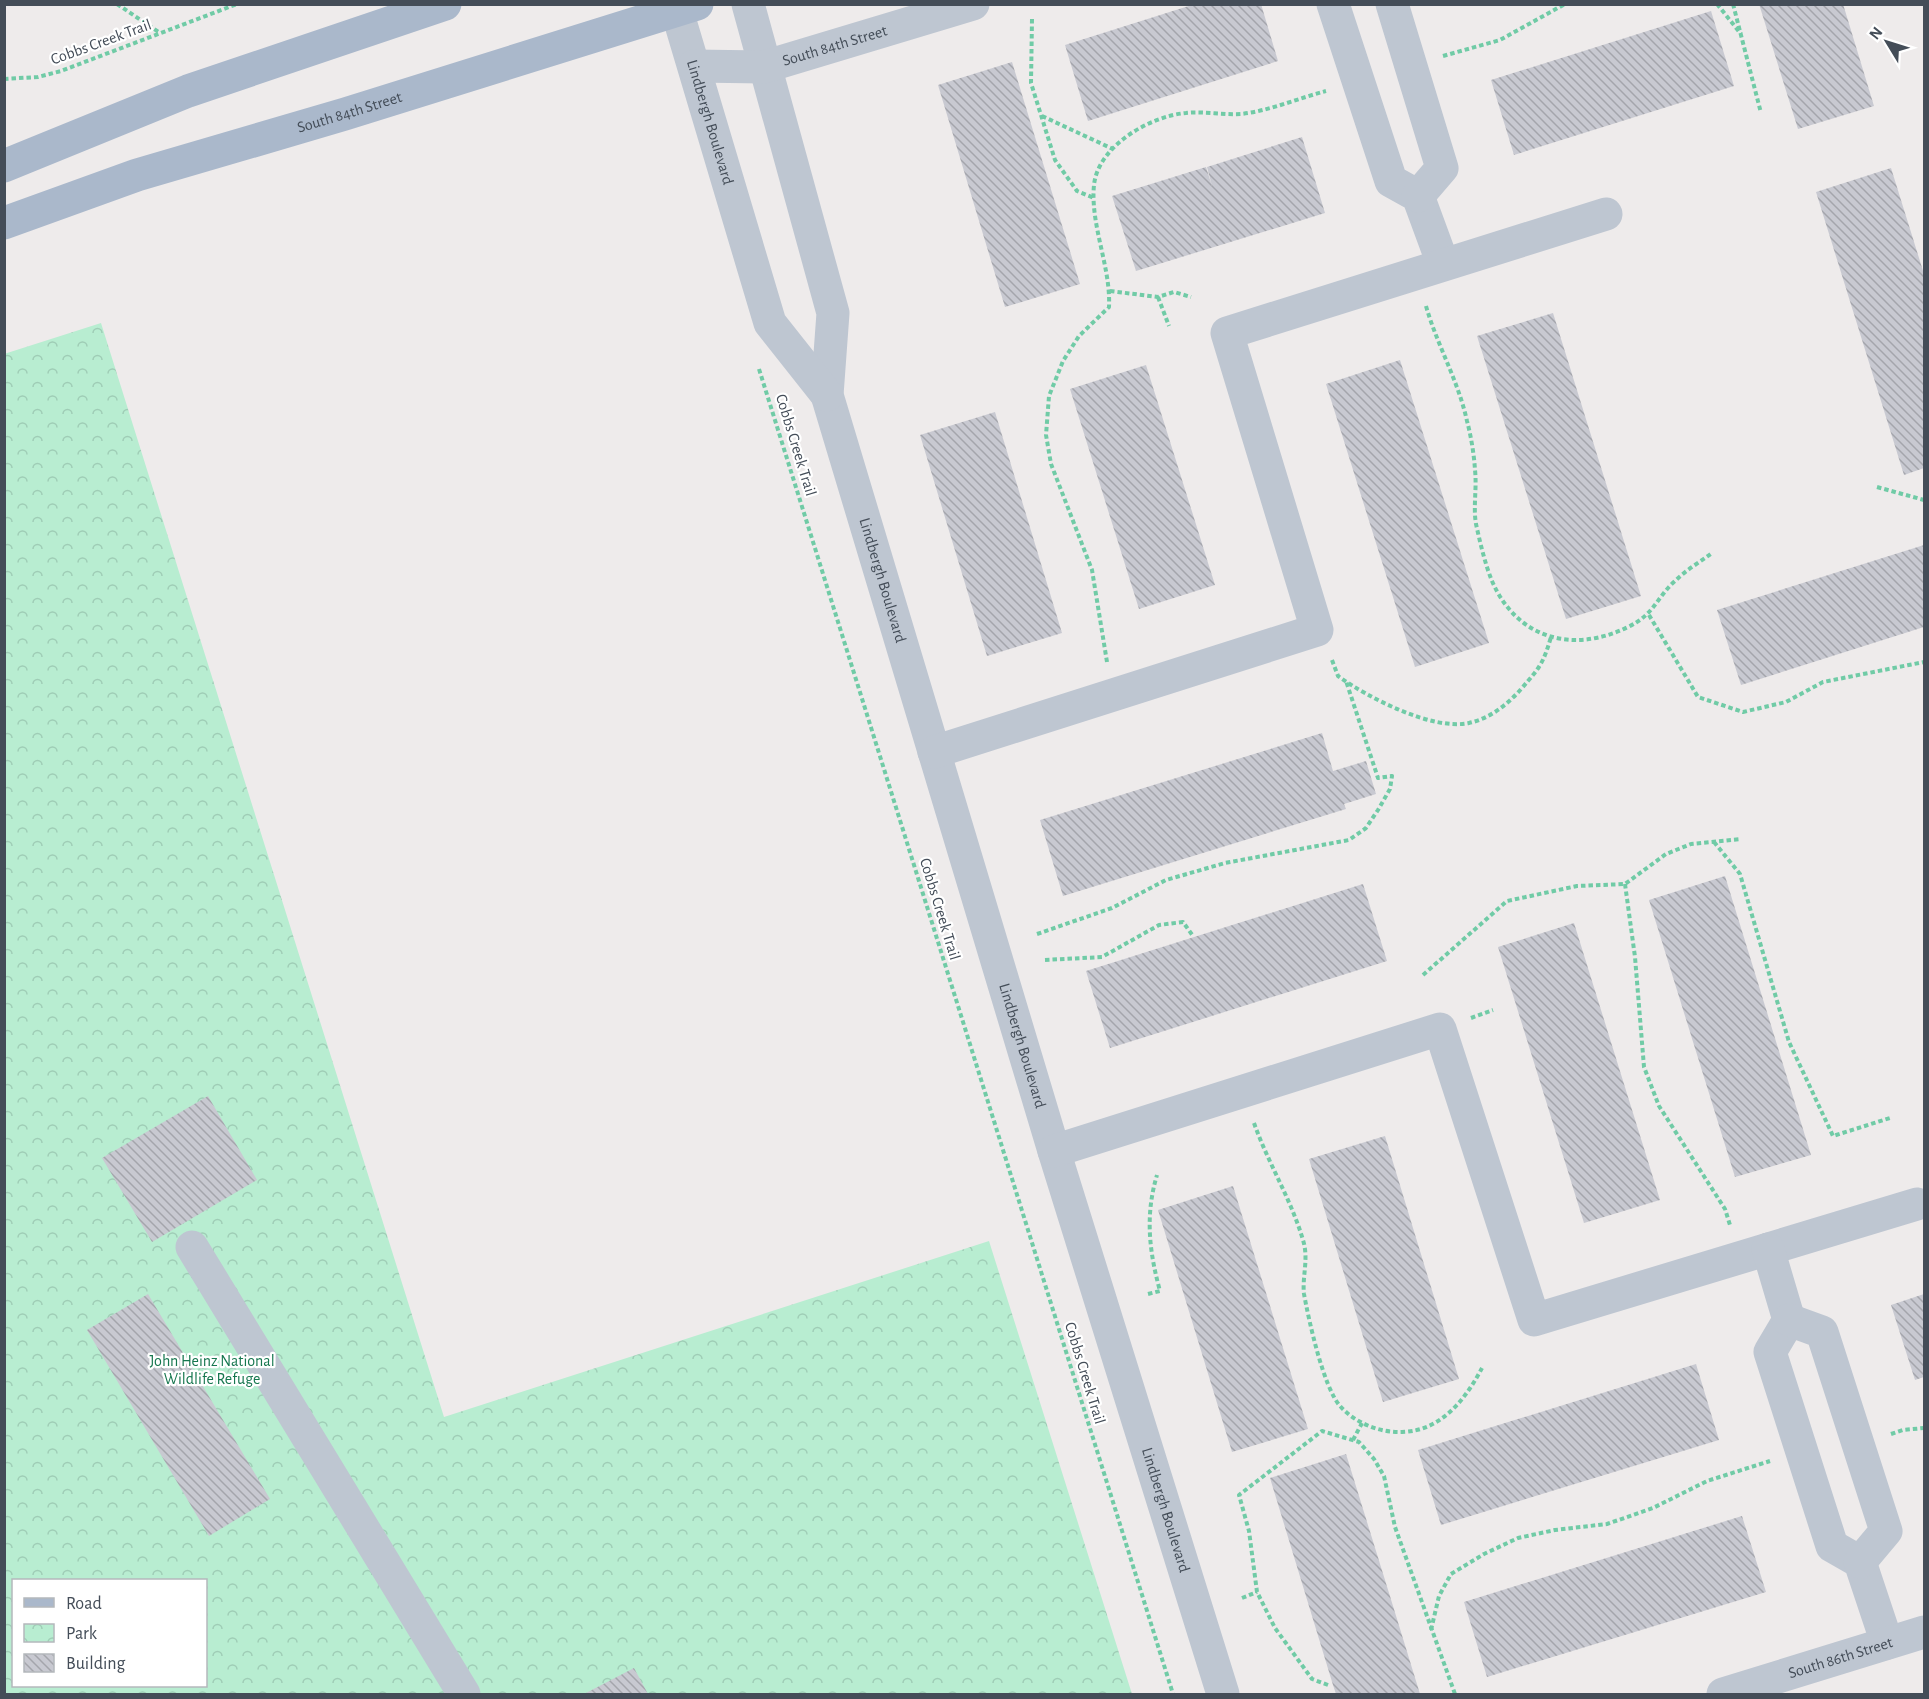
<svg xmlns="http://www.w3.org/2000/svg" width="1929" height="1699" font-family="'Alegreya Sans',sans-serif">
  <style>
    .park { fill: url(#park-crowns); fill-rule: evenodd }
    .building { fill: url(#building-back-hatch) }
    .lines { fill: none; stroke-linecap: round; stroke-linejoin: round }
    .path { stroke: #70cba6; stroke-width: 4; stroke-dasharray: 4.5 3; stroke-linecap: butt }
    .minor { stroke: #bec6d1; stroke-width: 33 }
    .major { stroke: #aab8cb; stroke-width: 33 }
    .labels { text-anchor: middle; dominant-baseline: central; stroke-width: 4.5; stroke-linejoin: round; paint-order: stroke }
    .street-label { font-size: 16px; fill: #444d58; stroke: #fff }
    .park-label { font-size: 16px; fill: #16774f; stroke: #fff }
  </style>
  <defs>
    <pattern id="park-crowns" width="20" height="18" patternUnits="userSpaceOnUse" patternTransform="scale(1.5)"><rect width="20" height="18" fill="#b8edd1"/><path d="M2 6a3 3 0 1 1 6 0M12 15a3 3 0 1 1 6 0" fill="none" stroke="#9fcdb6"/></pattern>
    <pattern id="building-back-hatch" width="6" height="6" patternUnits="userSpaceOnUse" patternTransform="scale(1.5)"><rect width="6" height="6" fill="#c8c9d1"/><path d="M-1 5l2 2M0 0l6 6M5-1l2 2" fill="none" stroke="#a4a5ac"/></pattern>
  </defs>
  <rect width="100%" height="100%" fill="#eeebeb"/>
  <path class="park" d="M101 323 444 1417 989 1241 1132 1694H5L4 354ZM14 1580H206V1686H14Z"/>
  <g class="building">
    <path d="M1195 4H1261L1278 61 1088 121 1065 45Z"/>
    <path d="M1759 4H1843L1874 106 1798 129Z"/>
    <path d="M1711 11 1734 86 1514 155 1491 80Z"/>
    <path d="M1012 62 1080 284 1005 307 938 85Z"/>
    <path d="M1302 137 1325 213 1136 271 1112 196 1206 167 1212 186 1207 167Z"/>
    <path d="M1891 168 1924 274V468L1904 475 1816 192Z"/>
    <path d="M1553 313 1641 596 1566 619 1477 336Z"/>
    <path d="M1400 360 1489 643 1415 667 1326 384Z"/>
    <path d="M1146 365 1215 585 1139 609 1070 389Z"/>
    <path d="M995 412 1062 633 987 656 920 435Z"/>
    <path d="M1924 545V627L1741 685 1717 610Z"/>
    <path d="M1322 733 1333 771 1366 761 1376 794 1344 804 1346 809 1063 896 1040 820Z"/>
    <path d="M1725 876 1811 1155 1735 1177 1649 900Z"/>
    <path d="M1363 884 1387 961 1110 1048 1086 971Z"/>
    <path d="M1574 923 1660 1200 1584 1223 1498 947Z"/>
    <path d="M208 1096 257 1180 152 1242 102 1158Z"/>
    <path d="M1385 1136 1459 1379 1383 1402 1309 1159Z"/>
    <path d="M1233 1186 1308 1429 1232 1452 1158 1210Z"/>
    <path d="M148 1294 270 1499 209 1536 87 1330Z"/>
    <path d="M1924 1294V1377L1915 1380 1891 1305Z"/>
    <path d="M1696 1364 1719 1440 1441 1525 1418 1450Z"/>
    <path d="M1346 1454 1389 1593 1420 1694H1336L1333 1685 1270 1478Z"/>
    <path d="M1742 1516 1766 1592 1487 1677 1464 1602Z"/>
    <path d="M634 1668 648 1694H587L586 1693Z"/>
  </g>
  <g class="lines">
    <g class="path">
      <path d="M117 4 160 33"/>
      <path d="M1717 4 1741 34"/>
      <path d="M1733 4 1761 113"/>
      <path d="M1032 19 1031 83 1055 160 1077 191 1094 198"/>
      <path d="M1443 56 1500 40 1565 4"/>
      <path d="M4 79 38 77 61 71 237 4"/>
      <path d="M1042 116 1113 149"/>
      <path d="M1110 291 1158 297 1174 292 1191 297"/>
      <path d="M1158 297 1169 326"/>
      <path d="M1426 306C1437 345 1458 380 1467 421 1471 436 1474 454 1475 470 1477 488 1473 507 1476 524 1480 542 1485 564 1492 581 1517 639 1573 654 1628 627 1655 614 1656 598 1675 581 1686 570 1700 562 1712 553"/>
      <path d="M759 369 1173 1694"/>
      <path d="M1877 487 1924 500"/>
      <path d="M1649 615 1698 697 1743 712 1786 702 1823 682 1924 662"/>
      <path d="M1332 660 1338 676C1367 697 1432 731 1469 723 1491 718 1508 704 1522 688 1540 667 1543 664 1551 637"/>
      <path d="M1107 662 1092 570 1051 464 1046 435 1049 396 1063 361 1079 336 1109 307C1111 267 1090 225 1094 185 1098 146 1150 116 1186 113 1204 111 1223 115 1241 114 1269 111 1299 98 1326 91"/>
      <path d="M1714 842 1740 874 1789 1042 1833 1136 1890 1118"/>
      <path d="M1625 884 1635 957 1644 1067 1659 1106 1725 1209 1730 1225"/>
      <path d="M1037 934 1112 908 1166 880 1225 863 1349 840 1366 828 1378 810 1390 789 1392 776 1378 778 1346 681"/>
      <path d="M1045 960 1102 957 1159 925 1183 922 1193 936"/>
      <path d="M1423 975 1507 901 1577 886 1625 884 1666 854 1691 844 1741 839"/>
      <path d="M1471 1018 1493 1010"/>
      <path d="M1254 1123C1268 1163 1291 1199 1303 1240 1309 1259 1302 1276 1304 1294 1309 1321 1323 1386 1340 1406 1355 1423 1380 1433 1402 1432 1441 1431 1465 1400 1482 1368"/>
      <path d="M1148 1294 1160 1291C1149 1251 1145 1215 1157 1175"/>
      <path d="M1891 1434 1903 1430 1924 1428"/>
      <path d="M1353 1440 1362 1423"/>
      <path d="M1242 1598 1257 1592"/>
      <path d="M1431 1630 1439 1596 1451 1574 1484 1554 1518 1538 1555 1530 1607 1524 1653 1508 1707 1481 1770 1461"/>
      <path d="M1328 1685 1312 1679 1275 1628 1257 1592 1249 1531 1239 1495 1322 1431 1359 1442 1374 1459 1384 1476 1395 1527 1455 1694"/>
    </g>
    <g class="minor">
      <path id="s1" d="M748 4 833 313 827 395 1054 1151 1223 1694"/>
      <path d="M1333 4 1391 181 1418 196 1443 264"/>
      <path d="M1392 4 1442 168 1418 196"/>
      <path id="s2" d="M677 11 770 323 827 395"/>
      <path id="s3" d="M694 66 764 67 973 4"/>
      <path d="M934 752 1317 630 1227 333 1606 214"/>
      <path d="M1054 1151 1440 1029 1534 1320 1917 1204"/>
      <path d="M192 1247 464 1694"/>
      <path d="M1768 1249 1789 1320 1770 1352 1832 1546 1860 1562 1887 1643"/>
      <path d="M1789 1320 1822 1332 1886 1531 1860 1562"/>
      <path id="s4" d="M1723 1694 1924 1632"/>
    </g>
    <g class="major">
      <path d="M4 166 188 91 445 4"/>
      <path id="s5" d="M4 223 137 175 345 114 697 4"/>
    </g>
  </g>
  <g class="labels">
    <g class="street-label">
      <text transform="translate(101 42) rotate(-20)">Cobbs Creek Trail</text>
      <text stroke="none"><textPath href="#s3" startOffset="144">South 84th Street</textPath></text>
      <text stroke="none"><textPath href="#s5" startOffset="363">South 84th Street</textPath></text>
      <text stroke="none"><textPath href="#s2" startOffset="116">Lindbergh Boulevard</textPath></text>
      <text transform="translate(796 445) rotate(73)">Cobbs Creek Trail</text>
      <text stroke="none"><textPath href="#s1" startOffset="596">Lindbergh Boulevard</textPath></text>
      <text transform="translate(940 909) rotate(73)">Cobbs Creek Trail</text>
      <text stroke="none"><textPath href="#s1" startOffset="1082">Lindbergh Boulevard</textPath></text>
      <text transform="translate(1085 1373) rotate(73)">Cobbs Creek Trail</text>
      <text stroke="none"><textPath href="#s1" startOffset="1568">Lindbergh Boulevard</textPath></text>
      <text stroke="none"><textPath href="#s4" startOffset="123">South 86th Street</textPath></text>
    </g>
    <g class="park-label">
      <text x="212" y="1361">John Heinz National<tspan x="212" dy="18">Wildlife Refuge</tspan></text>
    </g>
  </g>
  <rect width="1929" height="1699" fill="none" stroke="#444d58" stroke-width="12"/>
  <rect x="12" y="1579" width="195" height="108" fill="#ffffff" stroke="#b4b8bc" stroke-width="1.5"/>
  <rect x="24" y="1598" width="30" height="9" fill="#aab8cb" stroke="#b4b8bc" stroke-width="1.5"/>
  <text x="66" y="1609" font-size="18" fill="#444d58">Road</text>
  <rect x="24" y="1624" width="30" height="18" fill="url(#park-crowns)" stroke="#b4b8bc" stroke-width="1.5"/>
  <text x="66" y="1639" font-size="18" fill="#444d58">Park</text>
  <rect x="24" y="1654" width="30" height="18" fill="url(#building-back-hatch)" stroke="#b4b8bc" stroke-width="1.5"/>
  <text x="66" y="1669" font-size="18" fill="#444d58">Building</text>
  <g transform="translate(1887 42) rotate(308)" stroke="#ffffff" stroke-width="4.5" paint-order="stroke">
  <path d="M0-4.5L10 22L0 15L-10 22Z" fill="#444d58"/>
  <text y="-9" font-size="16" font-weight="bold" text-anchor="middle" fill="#444d58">N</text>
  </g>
</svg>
